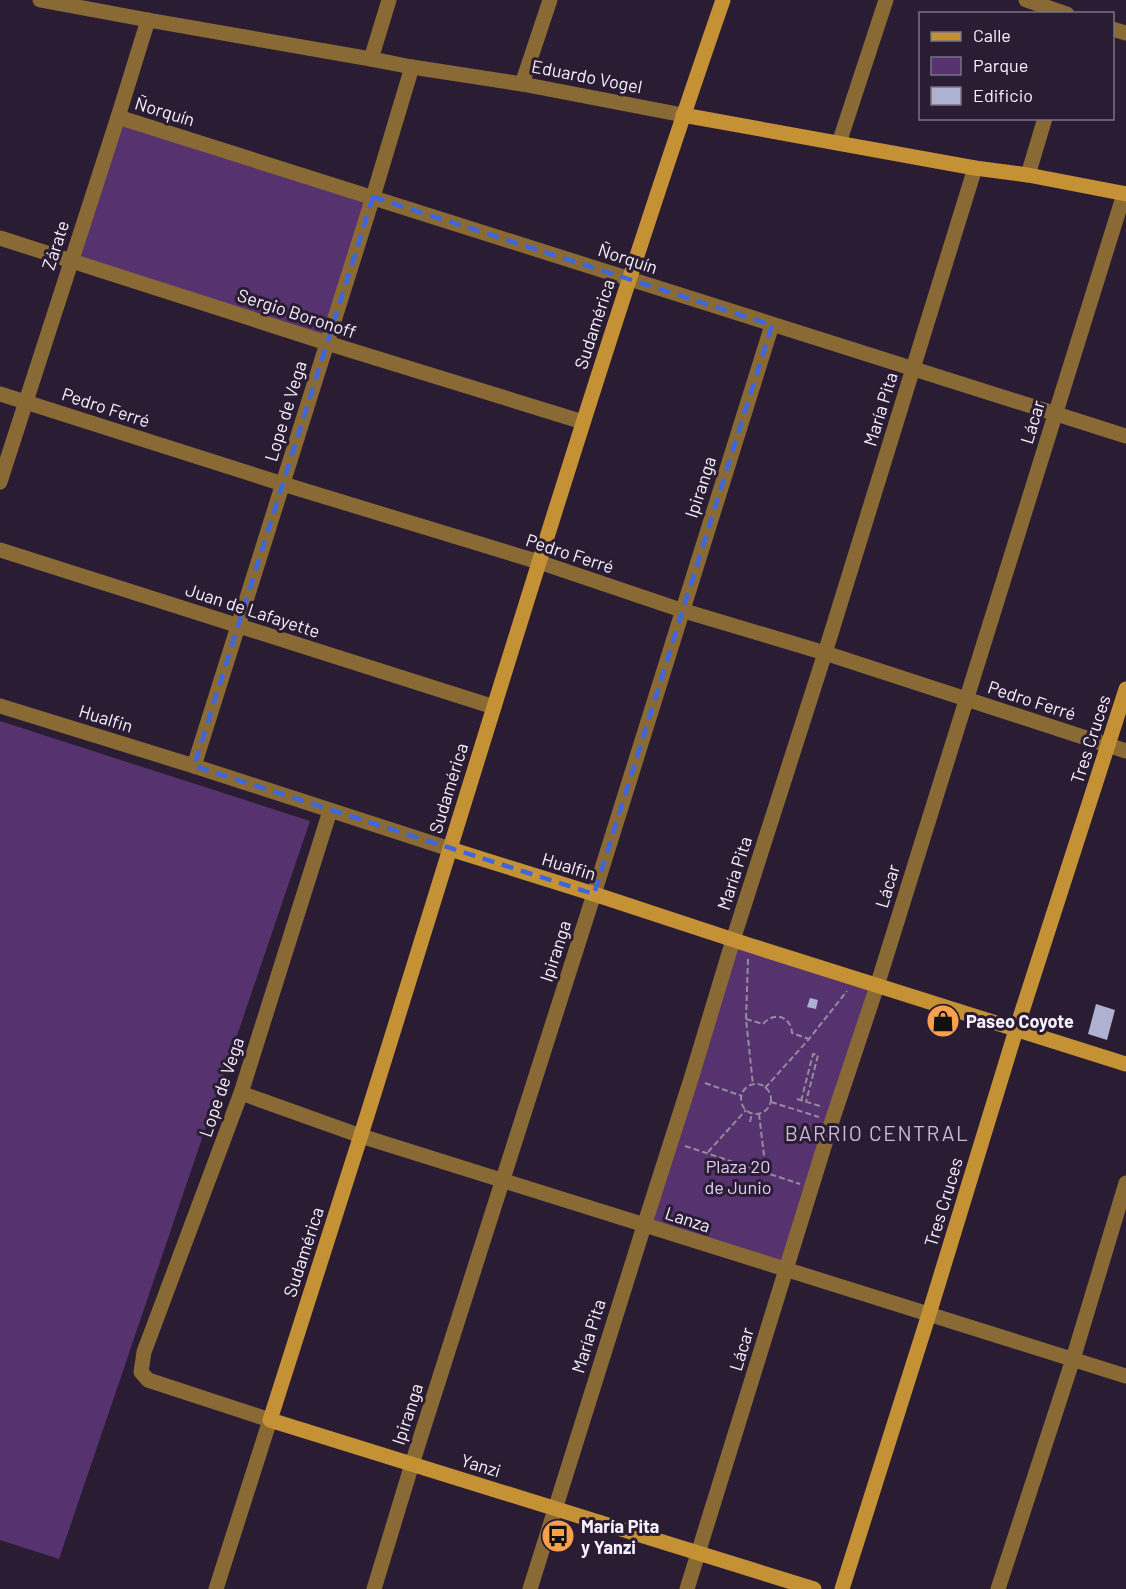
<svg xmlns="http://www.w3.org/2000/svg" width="1126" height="1589" font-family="Barlow,sans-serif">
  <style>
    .green { fill: #56336f }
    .building { fill: #aeb1d0 }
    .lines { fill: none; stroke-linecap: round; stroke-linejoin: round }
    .path { stroke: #958b9d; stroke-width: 2; stroke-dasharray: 6 3; stroke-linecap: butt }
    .street { stroke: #896934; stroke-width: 15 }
    .secondary { stroke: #c49135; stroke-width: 15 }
    .marked { fill: none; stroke: #3e66de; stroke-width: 4.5; stroke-dasharray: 12 8; stroke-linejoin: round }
    .labels { text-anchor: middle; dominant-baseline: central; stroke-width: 6; stroke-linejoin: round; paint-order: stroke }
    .street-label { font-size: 18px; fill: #f7f1fd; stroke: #291c33 }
    .poi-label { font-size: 18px; font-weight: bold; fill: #f7f1fd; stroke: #291c33; text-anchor: start }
    .park-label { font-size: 18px; fill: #e3cdf6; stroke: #291c33 }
    .quarter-label { font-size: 21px; letter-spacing: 1.5px; fill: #cabad8; stroke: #291c33 }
  </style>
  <rect width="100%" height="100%" fill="#291c33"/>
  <g class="green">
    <path d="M118 117 373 197 327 343 71 261Z"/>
    <path d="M0 721 310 821 59 1559 0 1540Z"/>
    <path d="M733 940 877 986 786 1271 644 1226Z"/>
  </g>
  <g class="building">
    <path d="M810 998 818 1000 816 1009 807 1007Z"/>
    <path d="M1096 1004 1115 1010 1107 1040 1088 1034Z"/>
  </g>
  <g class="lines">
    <g class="path">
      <path d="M748 959 746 1019 753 1085"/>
      <path d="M746 1019 763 1024C774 1011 791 1016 792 1033L809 1039"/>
      <path d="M705 1083 742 1096"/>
      <circle cx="756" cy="1099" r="15"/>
      <path d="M765 1088 809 1039 847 991"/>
      <path d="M797 1099 823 1107"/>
      <path d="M801 1101 813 1054 818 1055 806 1102"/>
      <path d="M771 1102 819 1117"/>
      <path d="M759 1114 766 1172"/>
      <path d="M750 1122 752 1113"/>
      <path d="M685 1146 800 1184"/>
      <path d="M708 1152 746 1110"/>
    </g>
    <g class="street">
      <path d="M40 0 148 20 371 59 412 67 522 84 683 115"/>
      <path d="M1026 0 1067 14"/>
      <path d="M1112 29 1126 33"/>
      <path d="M371 59 389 0"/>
      <path d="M522 84 550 0"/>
      <path d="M118 117 1126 436"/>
      <path d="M839 143 886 0"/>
      <path d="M1028 175 1045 118"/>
      <path d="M0 238 327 343 583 422"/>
      <path d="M0 394 283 484 539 562 681 610 825 653 1126 751"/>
      <path d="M0 482 118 117 148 20"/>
      <path d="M0 550 494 707"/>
      <path d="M0 706 194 766 450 849"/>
      <path d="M194 766 373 197 412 67"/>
      <path d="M241 1093 361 1136 1126 1376"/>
      <path d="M216 1589 270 1420 148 1380 141 1372 144 1352 241 1093 330 811"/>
      <path d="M374 1589 412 1464 594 894 772 325"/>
      <path d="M530 1589 644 1226 691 1079 733 940 825 653 975 168"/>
      <path d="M687 1589 832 1121 877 986 1124 194"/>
      <path d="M998 1589 1073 1359 1126 1183"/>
    </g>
    <g class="secondary">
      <path d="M723 0C593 375 480 756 361 1135 331 1230 300 1325 270 1420L814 1589"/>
      <path d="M683 115 975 168 1028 175 1126 194"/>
      <path d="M450 849 594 894 749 945 1126 1064"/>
      <path d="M842 1589 929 1314 1016 1030 1126 689"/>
    </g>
  </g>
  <path class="marked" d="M373 197 772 325 594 894 194 766Z"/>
  <defs>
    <symbol id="shop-disc" viewBox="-11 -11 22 22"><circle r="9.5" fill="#f9a04c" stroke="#291c33"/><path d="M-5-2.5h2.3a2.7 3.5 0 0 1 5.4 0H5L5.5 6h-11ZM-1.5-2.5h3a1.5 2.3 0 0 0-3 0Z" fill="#111"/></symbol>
    <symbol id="bus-disc" viewBox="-11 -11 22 22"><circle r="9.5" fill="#f9a04c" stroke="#291c33"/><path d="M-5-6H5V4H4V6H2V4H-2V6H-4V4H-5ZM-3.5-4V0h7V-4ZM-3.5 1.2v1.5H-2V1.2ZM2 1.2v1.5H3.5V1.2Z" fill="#111"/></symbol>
  </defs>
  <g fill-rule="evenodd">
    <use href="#shop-disc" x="924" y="1002" width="38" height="38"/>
    <use href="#bus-disc" x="539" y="1517" width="38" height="38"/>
  </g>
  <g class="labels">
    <g class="street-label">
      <text transform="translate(587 76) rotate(11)">Eduardo Vogel</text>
      <text transform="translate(165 111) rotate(17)">Ñorquín</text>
      <text transform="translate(55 245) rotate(-72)">Zárate</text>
      <text transform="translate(628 258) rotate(18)">Ñorquín</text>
      <text transform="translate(297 313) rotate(18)">Sergio Boronoff</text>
      <text transform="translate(594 324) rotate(-72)">Sudamérica</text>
      <text transform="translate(106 407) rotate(18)">Pedro Ferré</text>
      <text transform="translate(880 409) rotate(-73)">María Pita</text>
      <text transform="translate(285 411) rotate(-73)">Lope de Vega</text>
      <text transform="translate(1032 422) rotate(-73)">Lácar</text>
      <text transform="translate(700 487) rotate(-72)">Ipiranga</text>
      <text transform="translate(570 553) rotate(18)">Pedro Ferré</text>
      <text transform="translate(253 610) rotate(18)">Juan de Lafayette</text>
      <text transform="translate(1032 700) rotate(18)">Pedro Ferré</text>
      <text transform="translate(106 718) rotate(17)">Hualfin</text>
      <text transform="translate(1090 739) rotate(-72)">Tres Cruces</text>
      <text transform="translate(448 788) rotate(-73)">Sudamérica</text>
      <text transform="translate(569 866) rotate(17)">Hualfin</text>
      <text transform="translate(734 873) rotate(-72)">María Pita</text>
      <text transform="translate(887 886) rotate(-73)">Lácar</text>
      <text transform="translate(555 951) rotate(-72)">Ipiranga</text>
      <text transform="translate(221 1087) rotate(-71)">Lope de Vega</text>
      <text transform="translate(943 1202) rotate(-73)">Tres Cruces</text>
      <text transform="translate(688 1219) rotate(18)">Lanza</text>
      <text transform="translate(303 1252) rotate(-72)">Sudamérica</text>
      <text transform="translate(588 1336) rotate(-73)">María Pita</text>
      <text transform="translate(741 1349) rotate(-73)">Lácar</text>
      <text transform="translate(407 1414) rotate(-72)">Ipiranga</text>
      <text transform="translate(481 1465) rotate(17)">Yanzi</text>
    </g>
    <g class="poi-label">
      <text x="966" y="1021">Paseo Coyote</text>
      <text x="581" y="1526">María Pita<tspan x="581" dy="21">y Yanzi</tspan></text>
    </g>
    <g class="park-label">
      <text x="738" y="1166">Plaza 20<tspan x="738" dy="21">de Junio</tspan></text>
    </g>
    <g class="quarter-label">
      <text x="877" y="1132">BARRIO CENTRAL</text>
    </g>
  </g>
  <rect x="919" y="12" width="195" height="108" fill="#291c33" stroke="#7b7184" stroke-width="1.5"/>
  <rect x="931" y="32" width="30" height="9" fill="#c49135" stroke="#7b7184" stroke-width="1.5"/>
  <text x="973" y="42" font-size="18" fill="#f7f1fd">Calle</text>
  <rect x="931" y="57" width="30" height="18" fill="#56336f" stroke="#7b7184" stroke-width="1.5"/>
  <text x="973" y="72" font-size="18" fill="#f7f1fd">Parque</text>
  <rect x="931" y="87" width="30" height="18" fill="#aeb1d0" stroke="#7b7184" stroke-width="1.5"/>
  <text x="973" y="102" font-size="18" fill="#f7f1fd">Edificio</text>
</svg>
